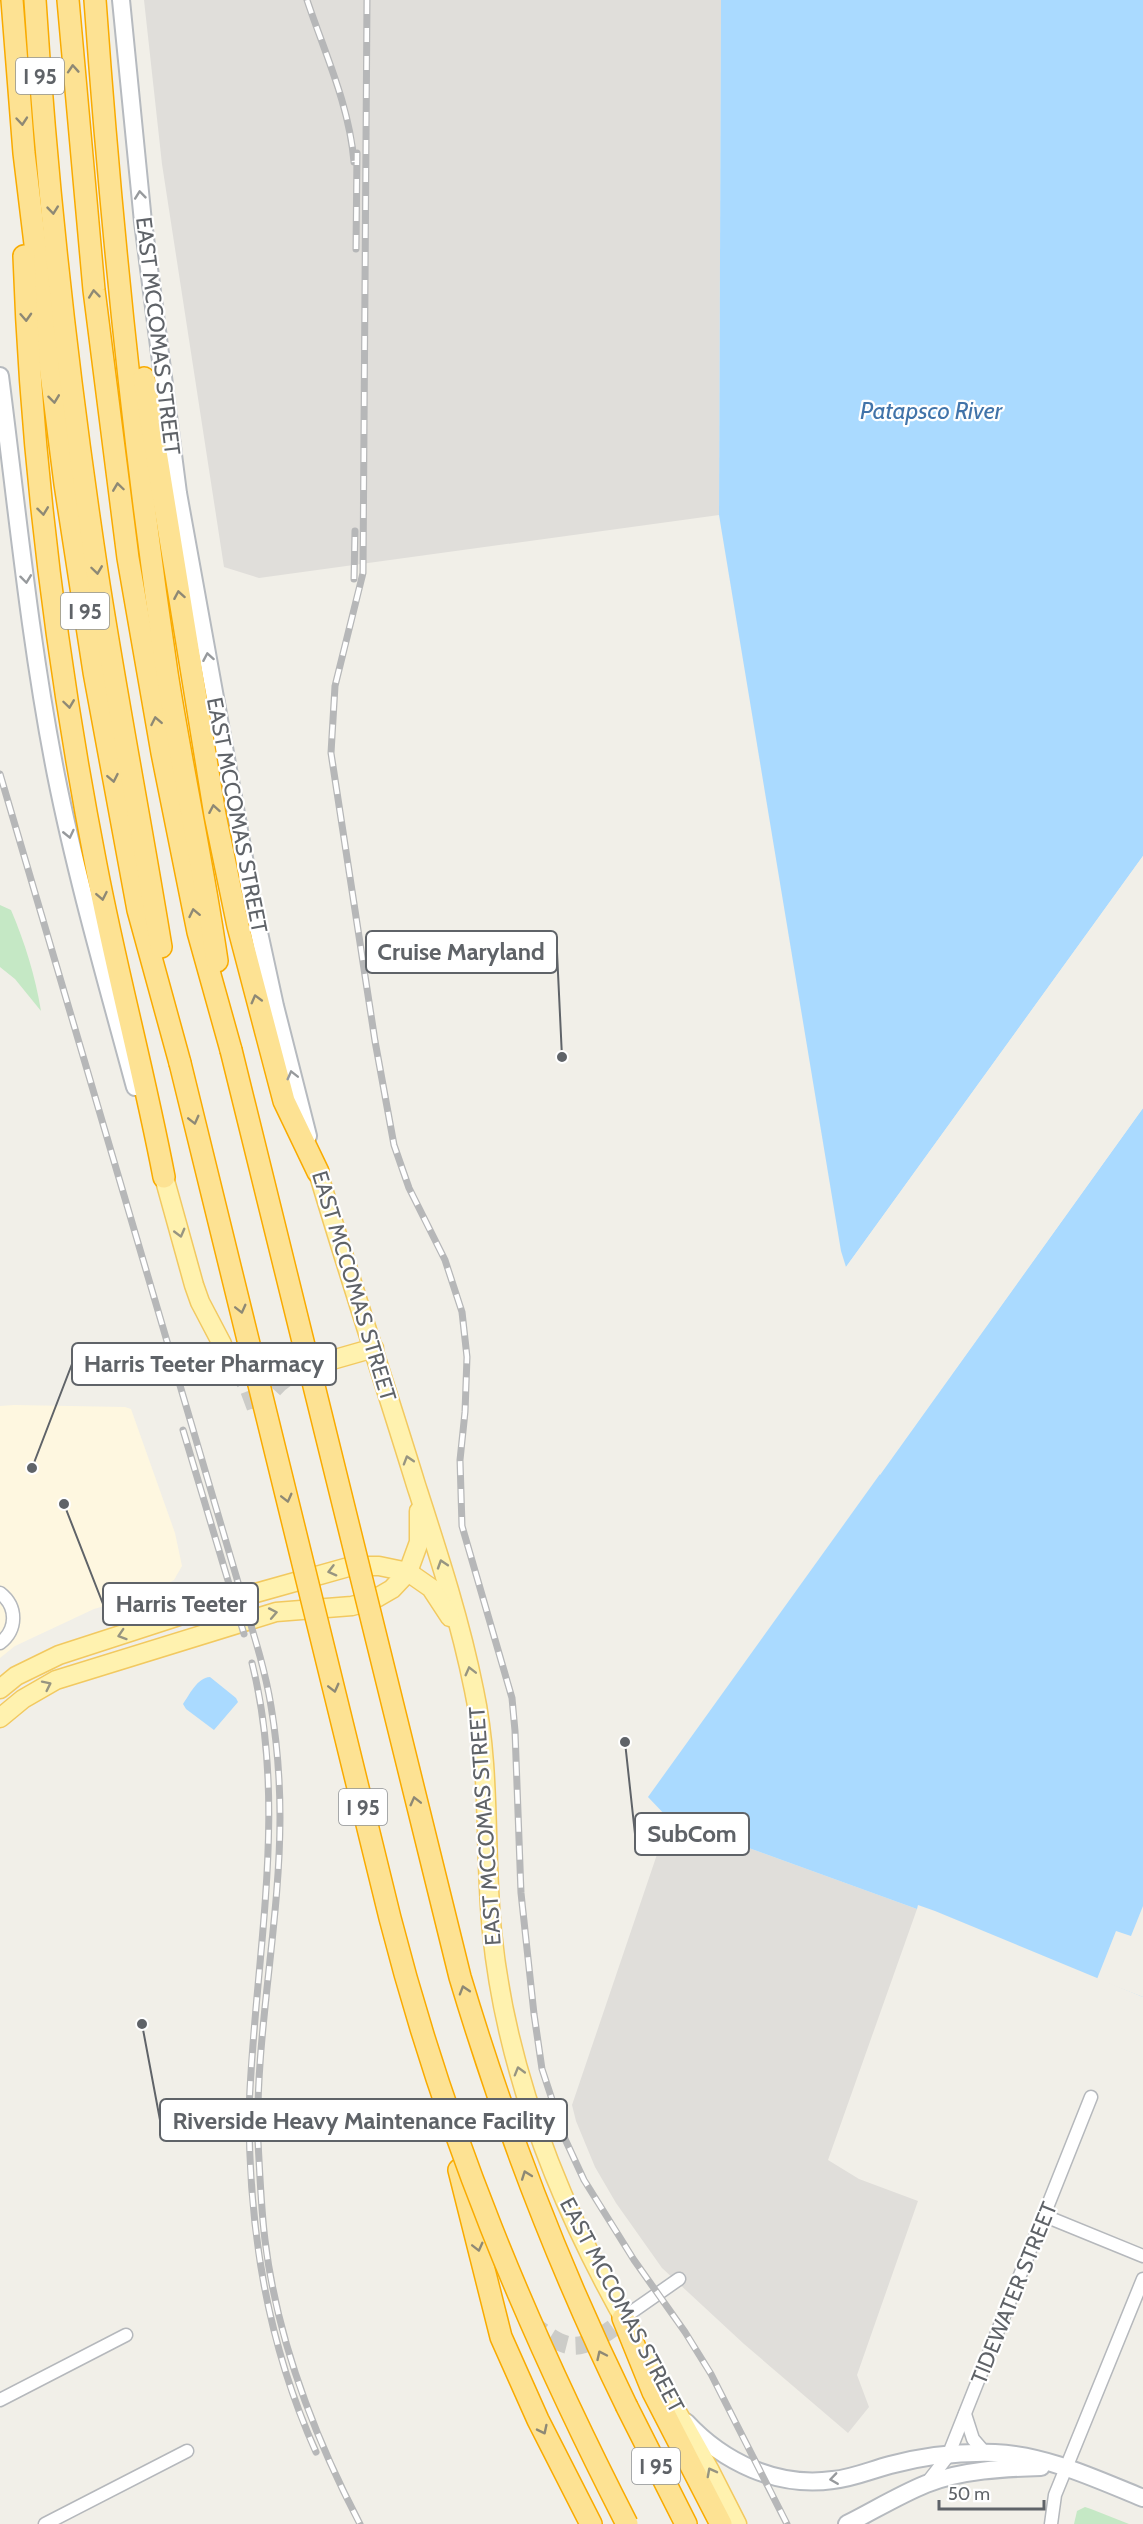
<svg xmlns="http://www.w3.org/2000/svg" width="1143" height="2524" font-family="Cabin,sans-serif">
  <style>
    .commercial { fill: #fef7e0 }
    .industrial { fill: #e0deda }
    .green { fill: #c5e8c5 }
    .water { fill: #aadaff }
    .pier { fill: #f1efe8 }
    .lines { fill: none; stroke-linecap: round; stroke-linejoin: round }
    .primary-tunnel { stroke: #ccccc8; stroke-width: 18; stroke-dasharray: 18 9; stroke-linecap: butt }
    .street-casing { stroke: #b5b8bc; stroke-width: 15 }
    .secondary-casing { stroke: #b6babf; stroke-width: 20 }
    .primary-casing { stroke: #f2c960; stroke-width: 21 }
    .highway-casing { stroke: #f9ab00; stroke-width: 24 }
    .street { stroke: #fff; stroke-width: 12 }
    .secondary { stroke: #fff; stroke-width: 16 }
    .primary { stroke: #fff2af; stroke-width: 18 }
    .highway { stroke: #fde293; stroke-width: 21 }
    .rail-casing { stroke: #b6b7b8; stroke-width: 7 }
    .rail { stroke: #fff; stroke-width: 4.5; stroke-dasharray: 14; stroke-linecap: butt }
    .highway-bridge-casing { stroke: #f9ab00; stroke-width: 24; stroke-linecap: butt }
    .highway-bridge { stroke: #fde293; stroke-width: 21 }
    .oneway { stroke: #8e8975 }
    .oneway2 { stroke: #979a9d }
    .oneway3 { stroke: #979581 }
    .labels { text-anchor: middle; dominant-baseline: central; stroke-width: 4.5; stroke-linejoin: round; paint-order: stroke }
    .shield { fill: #fff; stroke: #8f9295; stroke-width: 1.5 }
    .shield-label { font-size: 21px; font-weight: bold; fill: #5f6368 }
    .street-label { font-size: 22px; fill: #5f6368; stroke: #fff }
    .water-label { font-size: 24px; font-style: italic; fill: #4174aa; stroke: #fff }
    .leader { fill: none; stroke: #5f6368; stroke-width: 2 }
    .callout-dot { fill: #5f6368; stroke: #fff; stroke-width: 2 }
    .callout { fill: #fff; stroke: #5f6368; stroke-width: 2 }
    .callout-label { font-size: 24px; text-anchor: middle; font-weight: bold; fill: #5f6368 }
  </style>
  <rect width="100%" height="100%" fill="#f1efe8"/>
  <path class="commercial" d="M14 1405 125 1407 131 1409 175 1533 182 1566 174 1580 149 1593 94 1609 15 1646 0 1658V1406Z"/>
  <g class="industrial">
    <path d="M144 0H721L719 515 259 578 224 567 162 164Z"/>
    <path d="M669 1819 917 1909 828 2160 859 2179 918 2201 857 2375 869 2407 848 2433 744 2344 662 2268 616 2203 595 2167 576 2121 572 2105Z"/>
  </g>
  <g class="green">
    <path d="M0 905 11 910C25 943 35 975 41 1011L15 979 0 967Z"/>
    <path d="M1085 2507 1091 2509 1129 2524H1074L1077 2511Z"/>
  </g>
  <g class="water">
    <path d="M721 0H1143V856L846 1267 841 1251 719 515Z"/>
    <path d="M1143 1108V1997L935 1911 918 1905 917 1909 669 1819 648 1797Z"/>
    <path d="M210 1677 236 1698 238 1702 214 1730 186 1709 183 1704C190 1694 197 1678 210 1677Z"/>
  </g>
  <g class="pier">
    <path d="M1143 856V861L847 1270 846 1267Z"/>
    <path d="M1143 1105V1108L880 1475 879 1471Z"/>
    <path d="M1143 1906V1997L1097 1979 1116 1931 1131 1936Z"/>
  </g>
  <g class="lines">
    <g class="primary-tunnel">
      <path d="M222 1344 248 1387 258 1414"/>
      <path d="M259 1412C275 1377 297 1370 332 1360"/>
      <path d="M528 2322C565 2347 573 2357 613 2328"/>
    </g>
    <defs>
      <g id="street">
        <path d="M0 1593C18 1607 17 1630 0 1643"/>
        <path d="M1045 2216 1143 2256"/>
        <path d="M623 2318 679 2279"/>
        <path d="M0 2400 126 2335"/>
        <path d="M965 2414 973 2439 985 2453"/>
        <path d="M927 2483 948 2456 1091 2097"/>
        <path d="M45 2524 187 2451"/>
        <path d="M1051 2524 1055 2495 1143 2279"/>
      </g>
      <g id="secondary">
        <path d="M121 0 143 222 178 493 250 891 275 1006 308 1136"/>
        <path d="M0 376C17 509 30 643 56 775 77 880 107 983 135 1087"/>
        <path d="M686 2422C723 2462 777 2488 833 2480 853 2478 871 2470 890 2465 924 2456 960 2452 995 2453 1046 2455 1096 2479 1143 2498"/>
        <path d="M847 2524C873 2511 899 2495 926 2484 962 2470 1004 2468 1041 2467"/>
      </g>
      <g id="primary">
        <path d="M318 1172C349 1277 384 1381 416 1485 438 1553 460 1620 474 1690 491 1769 484 1851 492 1932 506 2072 561 2209 631 2331"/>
        <path d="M164 1177 194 1285 200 1302 222 1344"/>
        <path d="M332 1360 374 1348"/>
        <path d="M0 1689 16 1676 59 1655 213 1605 352 1566H379L408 1572 431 1588 450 1617"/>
        <path d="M0 1718 23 1699 56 1680 276 1612 352 1606 373 1600 392 1589 408 1572 419 1542V1511"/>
        <path d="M649 2362 710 2471 737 2524"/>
      </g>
      <g id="highway">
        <path d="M12 0 24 153 43 310 65 484 94 672 138 910 180 1063"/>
        <path d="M35 0C47 193 69 386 98 578 117 701 141 824 161 947"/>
        <path d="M68 0 94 290 128 558 162 753 198 932 231 1050"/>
        <path d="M95 0C111 225 134 450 167 673 182 769 203 864 217 961"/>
        <path d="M24 256C31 460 57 665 96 865 116 970 144 1072 164 1177"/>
        <path d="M144 378 215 815 238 926 284 1101 318 1172"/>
        <path d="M459 2170 501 2337 538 2420 591 2524"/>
        <path d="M623 2318 653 2392 721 2524"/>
        <path d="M627 2407 686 2524"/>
      </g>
    </defs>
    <use href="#street" class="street-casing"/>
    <use href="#secondary" class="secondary-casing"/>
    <use href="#primary" class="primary-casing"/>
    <use href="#highway" class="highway-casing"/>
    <use href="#street" class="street"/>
    <use href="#secondary" class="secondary"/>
    <use href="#primary" class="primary"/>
    <use href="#highway" class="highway"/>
    <defs>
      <g id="rail">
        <path d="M307 0C325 54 349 104 354 162"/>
        <path d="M367 0 363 573 335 686 331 753 375 1041 394 1145 409 1188 445 1260 462 1312 467 1357 465 1412 460 1460 462 1526 512 1698 515 1731 521 1893 534 2014 542 2069 565 2139 584 2180 634 2260 685 2332 711 2374 787 2524"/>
        <path d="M356 249 357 153"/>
        <path d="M354 579 355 531"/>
        <path d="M0 774 237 1579C249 1620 264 1663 271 1706 277 1742 280 1780 280 1817 280 1926 255 2034 258 2142 260 2175 261 2208 265 2240 277 2339 314 2436 360 2524"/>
        <path d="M183 1430 244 1634"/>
        <path d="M252 1663C289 1810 254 1962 249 2111 249 2230 267 2343 316 2452"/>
      </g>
    </defs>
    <use href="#rail" class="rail-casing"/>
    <use href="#rail" class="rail"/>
    <defs>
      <g id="highway-bridge">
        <path d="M231 1050 460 1977C505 2127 558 2266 627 2407"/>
        <path d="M180 1063 390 1918C445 2133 526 2327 627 2524"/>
      </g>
    </defs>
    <use href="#highway-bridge" class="highway-bridge-casing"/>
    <use href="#highway-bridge" class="highway-bridge"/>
  </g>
  <defs><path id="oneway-chevron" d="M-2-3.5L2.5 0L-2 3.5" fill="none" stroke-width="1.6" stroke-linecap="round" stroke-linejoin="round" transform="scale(1.5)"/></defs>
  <g class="oneway">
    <use href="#oneway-chevron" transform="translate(73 69) rotate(-94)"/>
    <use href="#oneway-chevron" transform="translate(22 121) rotate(85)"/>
    <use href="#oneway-chevron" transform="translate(53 210) rotate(84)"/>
    <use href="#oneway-chevron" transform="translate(94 294) rotate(-96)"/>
    <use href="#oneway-chevron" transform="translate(26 317) rotate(87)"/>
    <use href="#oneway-chevron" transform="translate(54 399) rotate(83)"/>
    <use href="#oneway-chevron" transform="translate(118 487) rotate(-98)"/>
    <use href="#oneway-chevron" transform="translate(43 511) rotate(83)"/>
    <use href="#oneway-chevron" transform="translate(97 570) rotate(82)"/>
    <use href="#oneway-chevron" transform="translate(179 595) rotate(-100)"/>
    <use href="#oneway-chevron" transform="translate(69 704) rotate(82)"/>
    <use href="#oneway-chevron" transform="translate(156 721) rotate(-101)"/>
    <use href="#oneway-chevron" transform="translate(113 778) rotate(79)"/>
    <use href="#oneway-chevron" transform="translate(214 809) rotate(-100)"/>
    <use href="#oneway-chevron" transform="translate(102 896) rotate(79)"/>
    <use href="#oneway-chevron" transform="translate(194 913) rotate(-102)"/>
    <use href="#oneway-chevron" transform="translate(256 999) rotate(-105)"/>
    <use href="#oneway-chevron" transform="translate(194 1120) rotate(76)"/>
    <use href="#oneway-chevron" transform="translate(241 1309) rotate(76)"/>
    <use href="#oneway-chevron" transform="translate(287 1498) rotate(76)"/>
    <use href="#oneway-chevron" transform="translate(334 1688) rotate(76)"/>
    <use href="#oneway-chevron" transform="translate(415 1801) rotate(-104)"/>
    <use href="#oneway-chevron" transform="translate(464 1990) rotate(-107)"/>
    <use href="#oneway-chevron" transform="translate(526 2175) rotate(-110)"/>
    <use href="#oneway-chevron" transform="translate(478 2247) rotate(76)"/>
    <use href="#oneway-chevron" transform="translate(601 2355) rotate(-115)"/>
    <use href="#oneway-chevron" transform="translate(543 2430) rotate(64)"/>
  </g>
  <g class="oneway2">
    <use href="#oneway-chevron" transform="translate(140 195) rotate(-96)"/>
    <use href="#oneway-chevron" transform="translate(26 579) rotate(83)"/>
    <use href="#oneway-chevron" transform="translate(208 657) rotate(-100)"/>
    <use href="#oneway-chevron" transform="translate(69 834) rotate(77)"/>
    <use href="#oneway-chevron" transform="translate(292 1075) rotate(-104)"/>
    <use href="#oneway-chevron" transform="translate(834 2479) rotate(172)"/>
  </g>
  <g class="oneway3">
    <use href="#oneway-chevron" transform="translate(180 1233) rotate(75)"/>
    <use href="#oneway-chevron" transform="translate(408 1460) rotate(-107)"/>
    <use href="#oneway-chevron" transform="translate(442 1564) rotate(-108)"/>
    <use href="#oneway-chevron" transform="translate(332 1571) rotate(165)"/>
    <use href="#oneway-chevron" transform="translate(273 1613) rotate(-11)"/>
    <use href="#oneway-chevron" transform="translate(122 1635) rotate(162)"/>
    <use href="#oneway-chevron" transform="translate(470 1671) rotate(-104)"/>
    <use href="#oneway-chevron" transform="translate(47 1685) rotate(-26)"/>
    <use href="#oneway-chevron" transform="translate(519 2071) rotate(-106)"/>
    <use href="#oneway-chevron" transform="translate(711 2472) rotate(-118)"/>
  </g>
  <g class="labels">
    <g class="shield">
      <rect x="16" y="58" width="48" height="36" rx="4.5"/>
      <rect x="61" y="593" width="48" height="36" rx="4.5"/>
      <rect x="339" y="1789" width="48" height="36" rx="4.5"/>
      <rect x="632" y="2448" width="48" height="36" rx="4.5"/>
    </g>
    <g class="shield-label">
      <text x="40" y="76">I 95</text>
      <text x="85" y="611">I 95</text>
      <text x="363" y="1807">I 95</text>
      <text x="656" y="2466">I 95</text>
    </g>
    <g class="street-label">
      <text transform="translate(158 336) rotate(83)">EAST MCCOMAS STREET</text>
      <text transform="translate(237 815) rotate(79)">EAST MCCOMAS STREET</text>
      <text transform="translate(354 1286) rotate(73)">EAST MCCOMAS STREET</text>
      <text transform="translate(485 1826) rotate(-94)">EAST MCCOMAS STREET</text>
      <text transform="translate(1014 2293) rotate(-68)">TIDEWATER STREET</text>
      <text transform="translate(622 2305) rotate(62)">EAST MCCOMAS STREET</text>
    </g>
    <g class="water-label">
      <text x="931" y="410">Patapsco River</text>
    </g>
  </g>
  <path class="leader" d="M562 1057L557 952M32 1468L72 1364M64 1504L103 1604M625 1742L635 1834M142 2024L160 2120"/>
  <g class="callout-dot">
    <circle cx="562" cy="1057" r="6"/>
    <circle cx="32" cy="1468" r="6"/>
    <circle cx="64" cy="1504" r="6"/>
    <circle cx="625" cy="1742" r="6"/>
    <circle cx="142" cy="2024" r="6"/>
  </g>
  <g class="callout">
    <rect x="366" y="931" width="191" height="42" rx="6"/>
    <rect x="72" y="1343" width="264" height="42" rx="6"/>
    <rect x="103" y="1583" width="155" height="42" rx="6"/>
    <rect x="635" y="1813" width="114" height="42" rx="6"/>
    <rect x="160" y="2099" width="407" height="42" rx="6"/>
  </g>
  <g class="callout-label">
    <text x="461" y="960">Cruise Maryland</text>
    <text x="204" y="1372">Harris Teeter Pharmacy</text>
    <text x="181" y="1612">Harris Teeter</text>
    <text x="692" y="1842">SubCom</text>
    <text x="364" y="2129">Riverside Heavy Maintenance Facility</text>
  </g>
  <path d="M939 2500v9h105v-9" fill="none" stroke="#5f6368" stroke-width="3"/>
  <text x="948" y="2500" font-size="18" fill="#5f6368" stroke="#ffffff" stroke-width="4.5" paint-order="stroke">50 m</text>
</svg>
